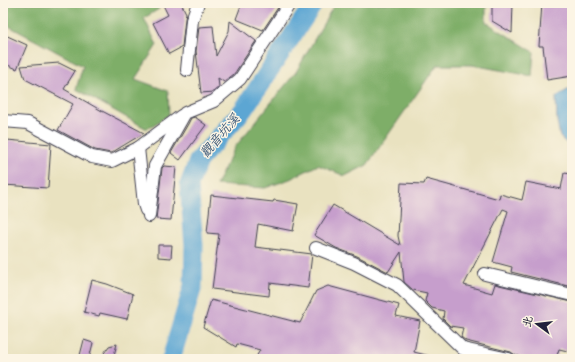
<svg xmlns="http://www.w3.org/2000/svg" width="575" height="362" font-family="Pangolin,'LXGW WenKai TC',sans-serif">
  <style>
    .forest { fill: #7eae68; stroke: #506852 }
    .water { fill: #5ca6d3; stroke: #3f6487 }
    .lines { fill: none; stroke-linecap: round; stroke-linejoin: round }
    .river { stroke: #5ca6d3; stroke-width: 19 }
    .building { fill: #c69ecc }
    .minor-casing { stroke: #403f4f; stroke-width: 14 }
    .minor { stroke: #fff; stroke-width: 12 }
    .labels { text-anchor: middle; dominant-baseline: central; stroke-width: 3; stroke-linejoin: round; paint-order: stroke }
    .water-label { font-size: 13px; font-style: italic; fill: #395778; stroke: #fcf5e5 }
  </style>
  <rect width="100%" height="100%" fill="#fcf5e5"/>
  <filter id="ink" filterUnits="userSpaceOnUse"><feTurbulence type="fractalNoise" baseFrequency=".025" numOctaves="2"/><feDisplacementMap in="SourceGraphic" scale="8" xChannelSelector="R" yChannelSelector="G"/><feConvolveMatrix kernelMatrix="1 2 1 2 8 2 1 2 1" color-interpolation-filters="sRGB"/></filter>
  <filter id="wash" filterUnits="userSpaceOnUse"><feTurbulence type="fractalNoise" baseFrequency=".012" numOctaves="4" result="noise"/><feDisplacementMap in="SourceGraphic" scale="16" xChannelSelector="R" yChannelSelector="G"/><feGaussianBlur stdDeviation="0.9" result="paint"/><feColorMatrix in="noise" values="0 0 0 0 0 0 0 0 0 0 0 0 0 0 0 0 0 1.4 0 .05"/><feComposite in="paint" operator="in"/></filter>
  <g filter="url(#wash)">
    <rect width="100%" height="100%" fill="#e9e2c0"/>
    <g class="forest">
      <path d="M3 3H156L159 9 144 18 157 45 135 79 168 91 169 115 147 129 76 89 83 66 3 23Z"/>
      <path d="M335 3H486V22L534 52 532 76 472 65H437L367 165 345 176 318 165 290 179 265 188 216 185 235 147 296 72Z"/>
    </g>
    <path class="water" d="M569 89H572V143L568 145 560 137 557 121 556 97Z"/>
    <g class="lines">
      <path class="river" d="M171 359 193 286 194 245 189 185 198 161 243 110 314 3"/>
    </g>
    <g id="blocks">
      <g class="building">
        <path d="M162 3H181L186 13 185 19 182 47 169 54 153 23 168 15Z"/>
        <path d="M242 3H281L263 30 236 19Z"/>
        <path d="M492 3H513L512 33 492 21Z"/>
        <path d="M542 3H572V76L547 80 543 46H539Z"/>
        <path d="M230 21 256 41 234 74 224 82 218 78 219 87 213 92 201 93 196 51 199 27 213 26 216 56 229 31Z"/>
        <path d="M3 34 27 45 17 69 3 63Z"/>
        <path d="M59 63 75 71 64 89 102 111 144 133 111 153 95 150 58 130 73 104 25 79 21 66Z"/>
        <path d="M195 117 206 125 180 160 171 153 188 124 191 118Z"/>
        <path d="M7 140 51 144 48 188 4 185Z"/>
        <path d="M164 166 176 167 171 220 156 219 162 168Z"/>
        <path d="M564 173 572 174V287L511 272 512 267 493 262 508 211 503 209 464 285 492 293 495 284 572 302V352L559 349 556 359H529L515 355 511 352 466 341 461 337 463 328 450 326 443 319 444 311 432 308 425 301 427 293 413 290 404 282 401 252 388 272 357 256 336 248 314 235 333 205 400 245 398 236 401 183 424 184 426 179 499 199 500 194 522 200 526 182 561 189Z"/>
        <path d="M211 195 273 202 274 200 298 204 293 231 258 224 255 247 312 254 308 288 270 283 269 296 212 289 219 234 207 233Z"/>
        <path d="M158 245H172L171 258 158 257Z"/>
        <path d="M92 280 107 284 133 294 127 319 100 313 99 316 84 312Z"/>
        <path d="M328 286 399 305 396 316 420 321 414 352 430 356 429 359H255L260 350 237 344 236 347 203 327 211 300 300 323 316 291Z"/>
        <path d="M84 340 93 343 89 359H79Z"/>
        <path d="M117 344 113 359H100L109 346Z"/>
      </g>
    </g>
  </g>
  <g filter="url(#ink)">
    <use href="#blocks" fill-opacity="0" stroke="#403f4f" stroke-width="1"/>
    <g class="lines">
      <defs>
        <g id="minor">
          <path d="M187 70 192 20 198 3"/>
          <path d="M3 121 28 123 92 157 112 161 138 148 144 204 146 210"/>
          <path d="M138 148 181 116"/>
          <path d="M149 216 155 166 185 113 214 101 240 79 290 3"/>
          <path d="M316 248 354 263 397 285 463 349 509 359"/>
          <path d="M485 274 572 295"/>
        </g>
      </defs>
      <use href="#minor" class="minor-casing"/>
      <use href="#minor" class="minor"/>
    </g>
  </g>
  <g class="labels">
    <g class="water-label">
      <text transform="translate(220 136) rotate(-49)">觀音坑溪</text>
    </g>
  </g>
  <rect width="575" height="362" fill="none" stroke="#fcf5e5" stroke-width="16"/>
  <g transform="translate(537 324) rotate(285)" stroke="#fcf5e5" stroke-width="3" paint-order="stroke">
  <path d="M0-3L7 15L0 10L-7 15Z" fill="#22223b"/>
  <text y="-6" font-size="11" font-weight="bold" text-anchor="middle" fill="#22223b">北</text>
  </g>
</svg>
